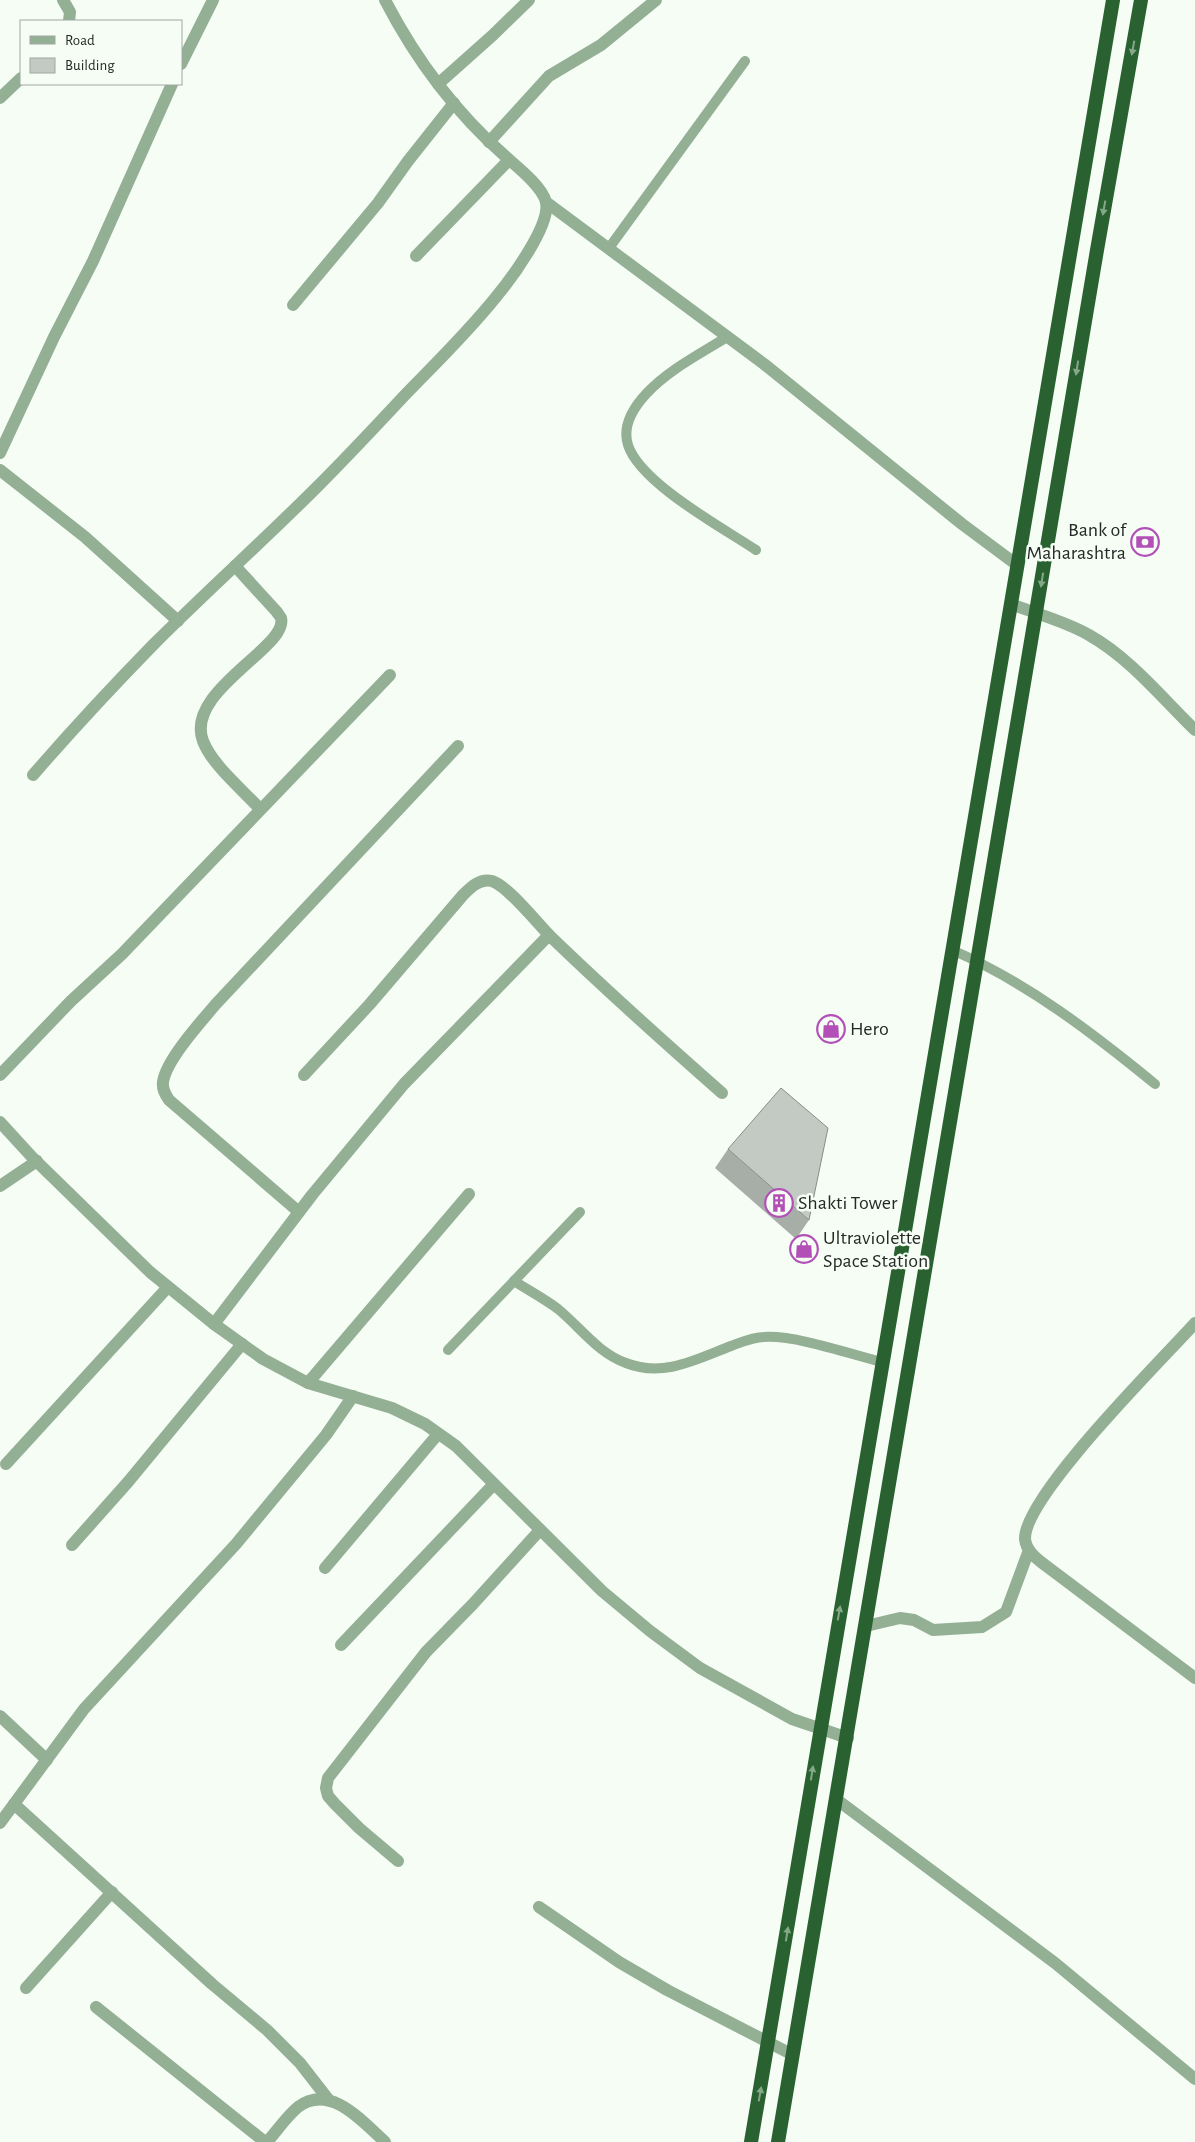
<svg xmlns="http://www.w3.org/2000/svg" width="1195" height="2142" font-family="'Alegreya Sans',sans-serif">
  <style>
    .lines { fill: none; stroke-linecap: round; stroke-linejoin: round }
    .service { stroke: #93af94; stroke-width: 10 }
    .minor { stroke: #93af94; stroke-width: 12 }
    .trunk { stroke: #296230; stroke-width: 14 }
    .wall { fill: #a7aea8 }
    .building { fill: #c2cac3; stroke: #888d88 }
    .oneway { fill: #85a889 }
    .labels { text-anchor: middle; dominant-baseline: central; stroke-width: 5; stroke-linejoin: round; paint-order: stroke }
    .poi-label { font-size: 20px; fill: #262927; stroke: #f5fdf5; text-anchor: start }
  </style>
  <rect width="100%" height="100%" fill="#f5fdf5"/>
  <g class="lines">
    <g class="service">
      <path d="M609 248 745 61"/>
      <path d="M727 337C700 354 668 370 646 394 634 407 622 426 628 445 640 483 723 528 756 550"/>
      <path d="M952 950C1025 981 1094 1034 1155 1084"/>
      <path d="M514 1281C528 1290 545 1299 558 1309 581 1328 598 1353 626 1363 663 1378 697 1359 731 1346 742 1342 753 1337 764 1337 796 1335 850 1354 882 1362"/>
      <path d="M448 1350 580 1212"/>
    </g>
    <g class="minor">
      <path d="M63 0 70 12 69 21"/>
      <path d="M181 64 213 0"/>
      <path d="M438 84 493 35 529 0"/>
      <path d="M0 98 21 78"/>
      <path d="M489 142 549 76 601 45 656 0"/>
      <path d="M546 202 764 364 962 524 1017 565"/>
      <path d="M416 256 509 160"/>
      <path d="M293 305 378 203 408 161 454 103"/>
      <path d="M0 453 54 337 93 261 172 84"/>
      <path d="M0 470 85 537 178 621"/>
      <path d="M235 566 277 612C278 614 280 616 281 618 289 647 184 691 203 741 212 765 243 790 260 809"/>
      <path d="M1011 604C1036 614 1065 621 1089 635 1130 658 1162 698 1195 730"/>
      <path d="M33 775C72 730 112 687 153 645 207 591 264 540 318 486 347 457 376 426 404 396 435 364 468 332 496 297 511 279 551 225 546 202 542 186 516 166 505 156 455 112 415 58 385 0"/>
      <path d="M0 1075 71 1001 122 954 390 675"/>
      <path d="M304 1075 369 1005 463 895C471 887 480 878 492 881 508 886 537 923 550 936 606 990 664 1042 722 1093"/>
      <path d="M0 1122 32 1157 150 1272 214 1324 263 1359 308 1383 392 1408 425 1424 456 1446 602 1591 650 1631 700 1668 792 1719 848 1738"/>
      <path d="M0 1186 37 1161"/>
      <path d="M299 1212 169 1100C165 1094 162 1089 163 1082 166 1060 200 1023 215 1005L458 746"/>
      <path d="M1195 1323C1162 1360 1024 1496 1025 1539 1026 1551 1037 1559 1045 1565L1195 1678"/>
      <path d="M214 1324 312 1195 404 1084 549 935"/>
      <path d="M308 1383 469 1194"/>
      <path d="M6 1464 168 1287"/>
      <path d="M72 1545 128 1482 242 1344"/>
      <path d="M325 1568 438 1434"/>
      <path d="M866 1626 900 1618 914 1620 933 1630 982 1627 1006 1612 1029 1550"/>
      <path d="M341 1645 494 1484"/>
      <path d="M0 1716 47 1760"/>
      <path d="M836 1799 1055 1963 1195 2079"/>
      <path d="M14 1804 212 1984 267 2030 300 2063 328 2099"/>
      <path d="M0 1823 84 1709 236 1544 326 1435 353 1396"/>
      <path d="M398 1861 359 1828 335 1804 328 1796 326 1788 328 1778 426 1652 473 1604 540 1530"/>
      <path d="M539 1907 619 1962 667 1990 793 2055"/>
      <path d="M26 1988 112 1892"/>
      <path d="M96 2007 265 2142"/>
      <path d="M267 2142C277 2131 286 2117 298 2107 330 2083 362 2121 385 2142"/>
    </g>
    <g class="trunk">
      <path d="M751 2142 1113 0"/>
      <path d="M778 2142 1097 250 1141 0"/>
    </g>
  </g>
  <path class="wall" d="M728 1149 809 1220 796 1239 715 1168Z"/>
  <path class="building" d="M781 1088 828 1128 809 1220 728 1149Z"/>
  <defs><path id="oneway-solid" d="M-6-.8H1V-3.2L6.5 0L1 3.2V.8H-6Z" transform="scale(1.25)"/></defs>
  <g class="oneway">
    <use href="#oneway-solid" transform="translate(1133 48) rotate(100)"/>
    <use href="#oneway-solid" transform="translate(1104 208) rotate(100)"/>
    <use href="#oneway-solid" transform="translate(1077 368) rotate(99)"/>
    <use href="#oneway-solid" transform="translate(1042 580) rotate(99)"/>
    <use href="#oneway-solid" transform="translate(839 1613) rotate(-80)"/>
    <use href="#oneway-solid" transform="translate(812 1773) rotate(-81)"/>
    <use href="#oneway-solid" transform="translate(787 1934) rotate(-81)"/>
    <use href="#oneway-solid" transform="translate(760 2094) rotate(-80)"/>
  </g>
  <defs>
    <symbol id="bank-ring" viewBox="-11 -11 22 22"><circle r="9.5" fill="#f5fdf5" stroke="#b250b7" stroke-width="1.5"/><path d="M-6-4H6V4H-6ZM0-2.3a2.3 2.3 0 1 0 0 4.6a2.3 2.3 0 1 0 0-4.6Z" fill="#b250b7"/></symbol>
    <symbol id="shop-ring" viewBox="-11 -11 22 22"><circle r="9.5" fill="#f5fdf5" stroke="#b250b7" stroke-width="1.5"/><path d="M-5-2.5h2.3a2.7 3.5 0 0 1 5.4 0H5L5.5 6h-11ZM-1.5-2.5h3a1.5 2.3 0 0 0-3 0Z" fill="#b250b7"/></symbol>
    <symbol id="building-ring" viewBox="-11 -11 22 22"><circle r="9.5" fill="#f5fdf5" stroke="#b250b7" stroke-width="1.5"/><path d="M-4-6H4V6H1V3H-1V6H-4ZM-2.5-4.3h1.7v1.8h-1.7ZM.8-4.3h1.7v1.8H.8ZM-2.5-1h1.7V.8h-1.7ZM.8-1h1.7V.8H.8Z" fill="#b250b7"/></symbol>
  </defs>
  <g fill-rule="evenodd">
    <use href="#bank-ring" x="1129" y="526" width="32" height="32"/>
    <use href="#shop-ring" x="815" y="1013" width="32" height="32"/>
    <use href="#building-ring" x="763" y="1187" width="32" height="32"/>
    <use href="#shop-ring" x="788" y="1233" width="32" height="32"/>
  </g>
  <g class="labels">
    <g class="poi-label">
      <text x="1126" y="530" text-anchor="end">Bank of<tspan x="1126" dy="23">Maharashtra</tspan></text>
      <text x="850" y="1029">Hero</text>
      <text x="798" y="1203">Shakti Tower</text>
      <text x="823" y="1238">Ultraviolette<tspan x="823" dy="23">Space Station</tspan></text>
    </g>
  </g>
  <rect x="20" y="20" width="162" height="65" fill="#f5fdf5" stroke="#a2a8a3"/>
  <rect x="30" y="36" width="25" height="8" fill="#93af94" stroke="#a2a8a3"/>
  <text x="65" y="45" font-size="15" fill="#262927">Road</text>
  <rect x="30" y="58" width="25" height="15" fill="#c2cac3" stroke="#a2a8a3"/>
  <text x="65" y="70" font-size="15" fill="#262927">Building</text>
</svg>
